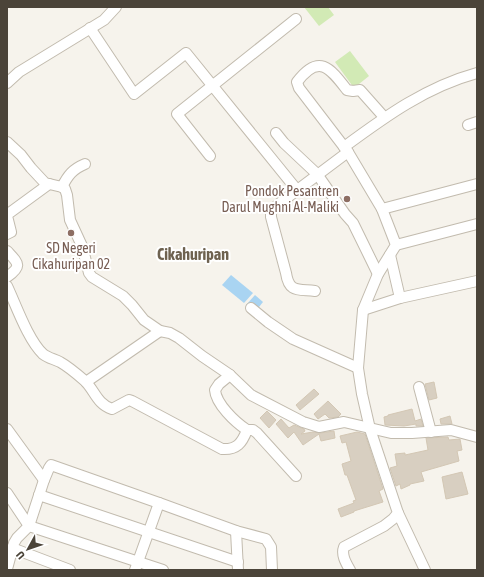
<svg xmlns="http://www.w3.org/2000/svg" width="484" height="577" font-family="'Asap Condensed',sans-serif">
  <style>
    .green { fill: #d2eab5 }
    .water { fill: #a9d4f2 }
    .building { fill: #d8cfc1; stroke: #d3c7b4 }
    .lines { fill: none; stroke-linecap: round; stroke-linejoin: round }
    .minor-casing { stroke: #c2bbae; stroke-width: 12 }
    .minor { stroke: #fff; stroke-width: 10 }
    .education-dot { fill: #8d6e63; stroke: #fff; stroke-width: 1.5 }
    .labels { text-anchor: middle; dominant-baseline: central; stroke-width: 4; stroke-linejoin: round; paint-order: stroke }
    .education-label { font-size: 14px; fill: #785e54; stroke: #fff; text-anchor: end }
    .quarter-label { font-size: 16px; font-weight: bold; fill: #6e6250; stroke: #fff }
  </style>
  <rect width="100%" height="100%" fill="#f6f3ec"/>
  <g class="green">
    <path d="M304 7H328L334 15 319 26Z"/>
    <path d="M350 51 369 76 354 88 335 62Z"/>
  </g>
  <g class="water">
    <path d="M231 275 253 293 244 303 222 285Z"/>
    <path d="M255 295 263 302 255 312 246 305Z"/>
  </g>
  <g class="building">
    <path d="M434 382 437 398 429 400 425 384Z"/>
    <path d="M314 389 319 394 300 410 296 405Z"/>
    <path d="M328 401 341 414 338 417 329 418 325 414 318 419 314 414Z"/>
    <path d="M412 409 415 421 421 419 423 426H416V424L404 426 385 425 384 417 388 416V415Z"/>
    <path d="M267 411 276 420 269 428 260 418Z"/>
    <path d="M450 416 452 424H441L440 419Z"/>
    <path d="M281 419 289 428 294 425 304 429 305 431 301 434 313 432 320 433 334 431 335 438 321 441 319 434 303 445 294 432 288 438 276 424Z"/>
    <path d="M357 432 365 434 383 489 379 491 383 502 354 511V512L341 517 338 509 354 503 353 501 356 500 347 475H345L342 464 351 461 346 442 342 443 340 436Z"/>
    <path d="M448 437 449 440 460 439 462 450 457 451 459 461 421 472 424 481 410 484V485L401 489 400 484 396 486 390 468 397 466 395 454 405 453V455L428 450 426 438Z"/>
    <path d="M462 472 468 494 446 499 442 477Z"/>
  </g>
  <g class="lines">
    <defs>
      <g id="minor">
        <path d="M90 28 134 94 186 53 297 190"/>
        <path d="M7 83 19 72 104 20 116 7"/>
        <path d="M468 125 477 122"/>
        <path d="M276 133 284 143 317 174 345 214 353 223 378 274"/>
        <path d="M7 142 21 155 31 168 45 183 62 187 65 189 67 195 70 220 82 246 89 273 92 277 123 296 132 305 144 320 160 331 170 333 179 338 202 356 230 375 251 395 303 422 319 427 344 422 391 433H412L451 430 477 437"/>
        <path d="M344 147C386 116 426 87 477 73"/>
        <path d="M210 156 177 114 296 19"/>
        <path d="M62 187C68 175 73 169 85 164"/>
        <path d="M382 209 477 184"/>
        <path d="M7 234 11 232 7 216 8 214 49 184"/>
        <path d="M396 245 477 224"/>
        <path d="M7 251C18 263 23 266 7 277"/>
        <path d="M390 255 400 298"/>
        <path d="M7 286C16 305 28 340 43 354 48 358 54 359 60 362 69 367 77 374 85 381 95 391 97 404 112 409L129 400 132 401 222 449C237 450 242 443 247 430 235 422 216 404 215 390L219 384 230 375"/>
        <path d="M315 291C298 289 289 293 286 273L271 217V211L280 203 348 152"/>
        <path d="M251 308 268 322 293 339 358 368"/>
        <path d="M363 310 400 298 477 281"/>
        <path d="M86 382 160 331"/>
        <path d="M419 387 431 432"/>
        <path d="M7 429 44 480"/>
        <path d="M247 430H253L257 433 296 476"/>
        <path d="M7 493 29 526 163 570"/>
        <path d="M39 495 238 562"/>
        <path d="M159 503 236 531 266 539 271 547 272 570"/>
        <path d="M398 513 425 570"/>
        <path d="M236 531 238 570"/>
        <path d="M12 548 70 570"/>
        <path d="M7 569 14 543 17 538 29 526 44 480 49 468 51 465 159 503 135 570"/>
        <path d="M350 570C346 563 341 555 344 547L384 526 393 519 398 513 370 429 362 394 358 368 363 310 378 274 396 245 382 209 348 152 299 88 297 82C319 53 330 68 347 90L353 91 360 90 384 117"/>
      </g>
    </defs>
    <use href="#minor" class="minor-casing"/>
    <use href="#minor" class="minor"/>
  </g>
  <g class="education-dot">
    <circle cx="347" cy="199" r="4"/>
    <circle cx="71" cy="233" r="4"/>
  </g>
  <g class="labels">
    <g class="education-label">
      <text x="339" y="191">Pondok Pesantren<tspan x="339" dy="16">Darul Mughni Al-Maliki</tspan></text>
      <text x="71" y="248" text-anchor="middle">SD Negeri<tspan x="71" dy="16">Cikahuripan 02</tspan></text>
    </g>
    <g class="quarter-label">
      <text x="193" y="254">Cikahuripan</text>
    </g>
  </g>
  <rect width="484" height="577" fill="none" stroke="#4b4439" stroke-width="16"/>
  <g transform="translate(28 549) rotate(230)" stroke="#ffffff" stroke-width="3" paint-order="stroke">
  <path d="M0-3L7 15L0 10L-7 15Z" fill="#4b4439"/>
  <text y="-6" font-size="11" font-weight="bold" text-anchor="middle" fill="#4b4439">U</text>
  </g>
</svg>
